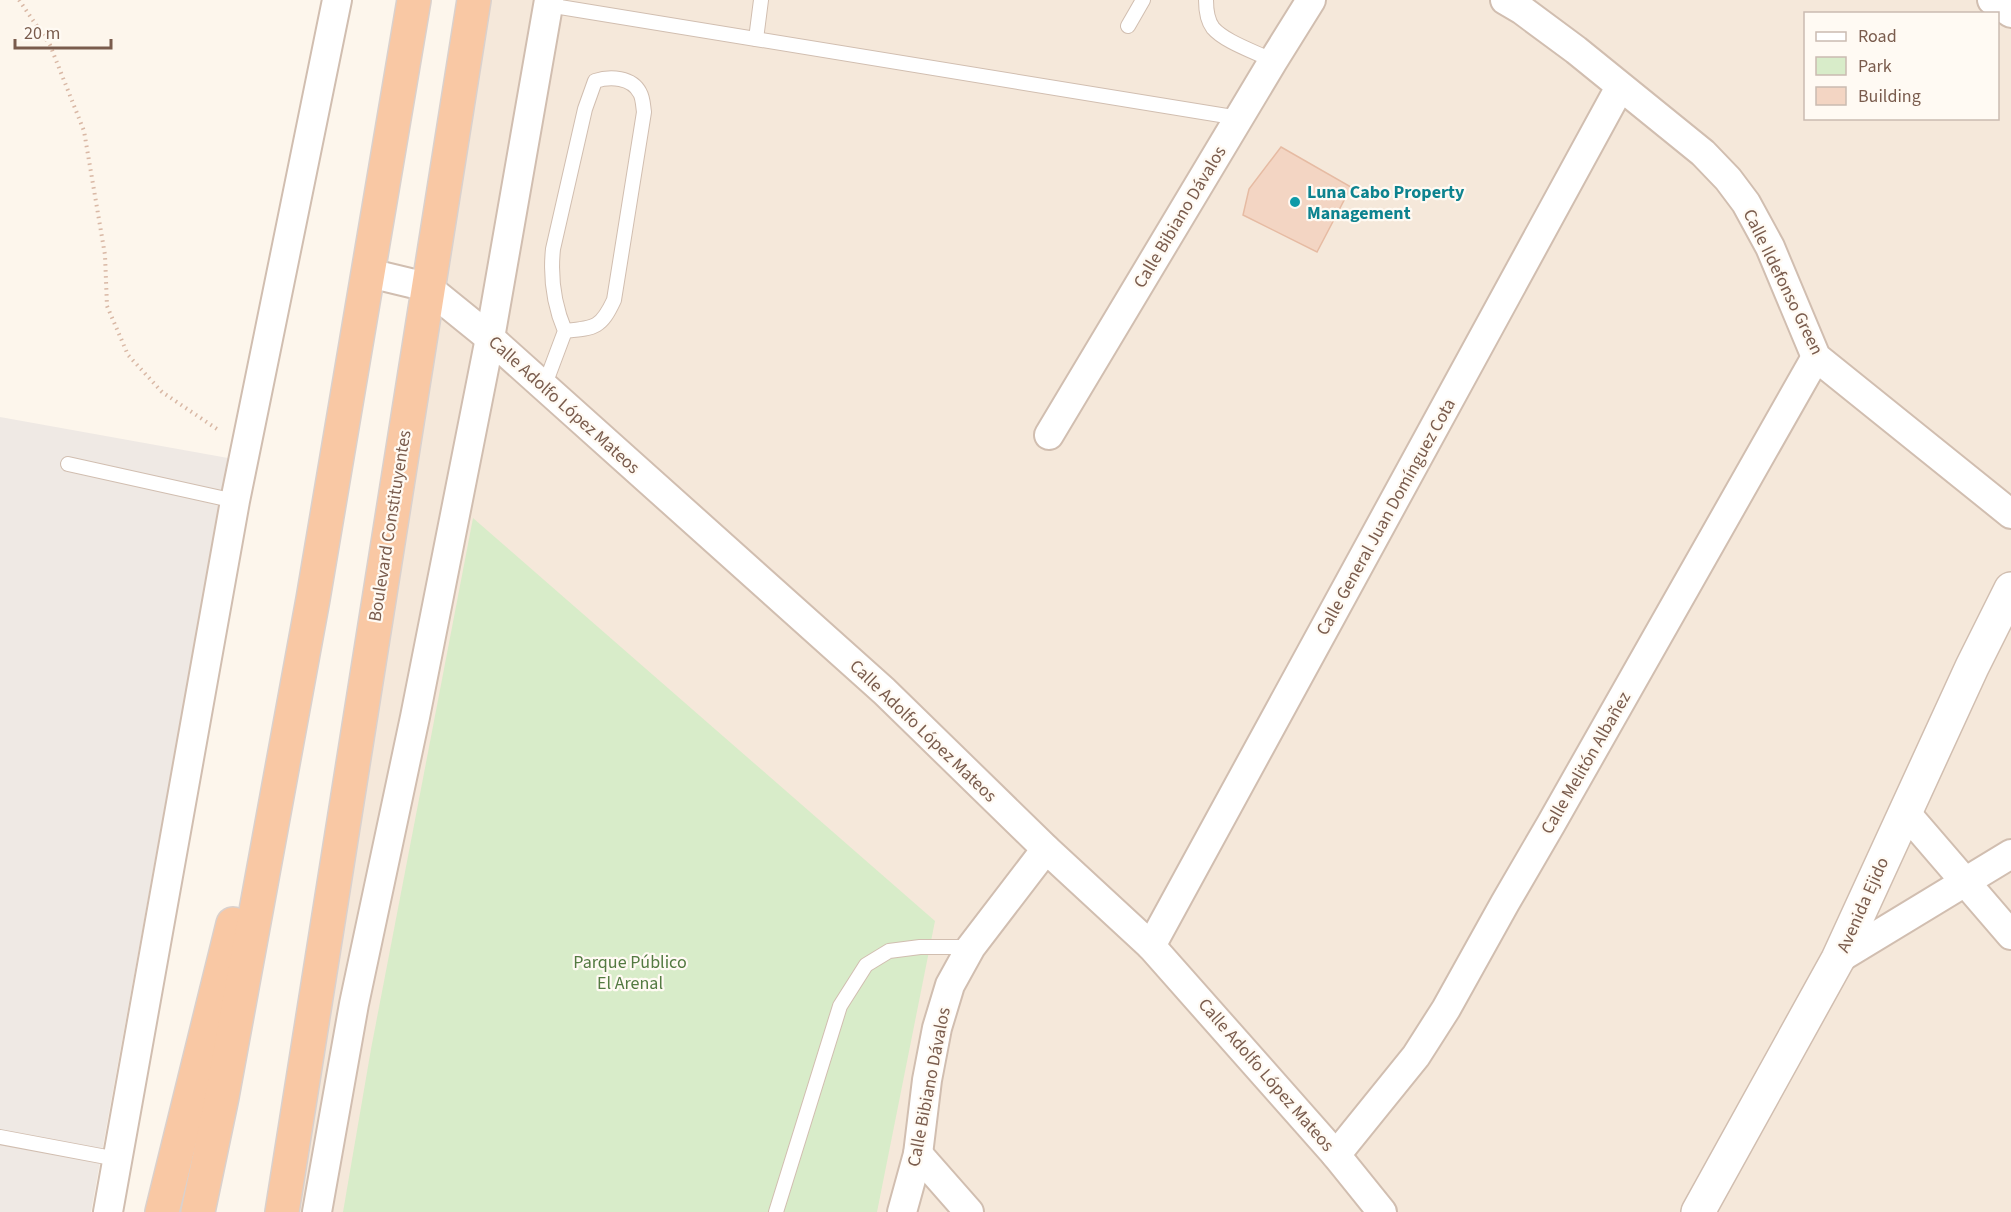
<svg xmlns="http://www.w3.org/2000/svg" width="2011" height="1212" font-family="'Source Sans 3',sans-serif">
  <style>
    .residential { fill: #f5e8da; fill-rule: evenodd }
    .industrial { fill: #efe9e4 }
    .green { fill: #d8ecc9 }
    .building { fill: #f3d5c3; stroke: #e6bba3; stroke-width: 1.5 }
    .lines { fill: none; stroke-linecap: round; stroke-linejoin: round }
    .service-casing { stroke: #d1beb0; stroke-width: 16 }
    .minor-casing { stroke: #d1beb0; stroke-width: 32 }
    .tertiary-casing { stroke: #d1beb0; stroke-width: 36 }
    .trunk-casing { stroke: #dad1cd; stroke-width: 36 }
    .path { stroke: #d9b8a5; stroke-width: 4; stroke-dasharray: 1.5 4.5; stroke-linecap: butt }
    .service { stroke: #fff; stroke-width: 14 }
    .minor { stroke: #fff; stroke-width: 28 }
    .tertiary { stroke: #fff; stroke-width: 33 }
    .trunk { stroke: #f9c8a4; stroke-width: 33 }
    .culture-dot { fill: #0f9aa8; stroke: #fffaf3; stroke-width: 2 }
    .labels { text-anchor: middle; dominant-baseline: central; stroke-width: 4.5; stroke-linejoin: round; paint-order: stroke }
    .culture-label { font-size: 18px; font-weight: bold; fill: #0d838f; stroke: #fffaf3; text-anchor: start }
    .street-label { font-size: 18px; fill: #7a5c4d; stroke: #fffaf3 }
    .park-label { font-size: 18px; fill: #537a41; stroke: #fffaf3 }
  </style>
  <rect width="100%" height="100%" fill="#fdf6ec"/>
  <path class="residential" d="M474 0H2011V1212H282ZM1806 14H1998V118H1806Z"/>
  <path class="industrial" d="M0 417 228 458 91 1212H0Z"/>
  <path class="green" d="M473 518 935 921 877 1212H343L371 1049Z"/>
  <path class="building" d="M1281 147 1351 187 1317 252 1243 215 1249 189Z"/>
  <g class="lines">
    <defs>
      <g id="service">
        <path d="M1206 0C1206 10 1207 20 1213 28 1225 42 1256 52 1273 61"/>
        <path d="M548 5 1239 118"/>
        <path d="M1128 26 1143 0"/>
        <path d="M756 39 761 0"/>
        <path d="M544 387 565 331C554 305 550 278 553 249L585 109 595 81C610 76 632 77 640 93 643 98 643 106 644 112L614 300C601 328 595 328 565 331"/>
        <path d="M68 464 235 501"/>
        <path d="M0 1137 117 1159"/>
        <path d="M776 1212 840 1006 866 965 889 951 920 947H971"/>
      </g>
      <g id="minor">
        <path d="M1505 0 1522 10 1576 50 1703 153 1728 179 1746 203 1770 247 1816 357 2011 514"/>
        <path d="M1992 0 2011 13"/>
        <path d="M369 273 427 287 490 338 884 691 1046 849 1151 946 1336 1155 1382 1212"/>
        <path d="M1049 435 1273 61 1311 0"/>
        <path d="M1905 812 2011 935"/>
        <path d="M1151 946 1620 87"/>
        <path d="M1838 959 2011 854"/>
        <path d="M918 1154 969 1212"/>
        <path d="M1336 1155 1416 1056 1446 1009 1505 903 1551 824 1816 357"/>
        <path d="M108 1212 235 501 337 0"/>
        <path d="M317 1212 354 1004 415 717 490 338 549 0"/>
        <path d="M902 1212 918 1154 927 1080 937 1028 950 985 971 947 1046 849"/>
      </g>
      <path id="tertiary" d="M1698 1212 1838 959 1972 667 2011 589"/>
      <g id="trunk">
        <path d="M162 1212 233 924"/>
        <path d="M198 1212 222 1097 313 599 414 0"/>
        <path d="M282 1212 474 0"/>
      </g>
    </defs>
    <use href="#service" class="service-casing"/>
    <use href="#minor" class="minor-casing"/>
    <use href="#tertiary" class="tertiary-casing"/>
    <use href="#trunk" class="trunk-casing"/>
    <path class="path" d="M19 0 50 45 84 131 105 255 107 306 128 355 162 392 220 431"/>
    <use href="#service" class="service"/>
    <use href="#minor" class="minor"/>
    <use href="#tertiary" class="tertiary"/>
    <use href="#trunk" class="trunk"/>
  </g>
  <circle class="culture-dot" cx="1295" cy="202" r="6"/>
  <g class="labels">
    <g class="culture-label">
      <text x="1307" y="192">Luna Cabo Property<tspan x="1307" dy="21">Management</tspan></text>
    </g>
    <g class="street-label">
      <text transform="translate(1180 217) rotate(-59)">Calle Bibiano Dávalos</text>
      <text transform="translate(1783 282) rotate(64)">Calle Ildefonso Green</text>
      <text transform="translate(564 405) rotate(42)">Calle Adolfo López Mateos</text>
      <text transform="translate(1386 517) rotate(-61)">Calle General Juan Domínguez Cota</text>
      <text transform="translate(390 526) rotate(-81)">Boulevard Constituyentes</text>
      <text transform="translate(923 731) rotate(44)">Calle Adolfo López Mateos</text>
      <text transform="translate(1586 763) rotate(-60)">Calle Melitón Albañez</text>
      <text transform="translate(1863 905) rotate(-66)">Avenida Ejido</text>
      <text transform="translate(1266 1075) rotate(49)">Calle Adolfo López Mateos</text>
      <text transform="translate(929 1087) rotate(-79)">Calle Bibiano Dávalos</text>
    </g>
    <g class="park-label">
      <text x="630" y="962">Parque Público<tspan x="630" dy="21">El Arenal</tspan></text>
    </g>
  </g>
  <rect x="1804" y="12" width="195" height="108" fill="#fffaf3" stroke="#cabbb1" stroke-width="1.5"/>
  <rect x="1816" y="32" width="30" height="9" fill="#ffffff" stroke="#cabbb1" stroke-width="1.5"/>
  <text x="1858" y="42" font-size="18" fill="#7a5c4d">Road</text>
  <rect x="1816" y="57" width="30" height="18" fill="#d8ecc9" stroke="#cabbb1" stroke-width="1.5"/>
  <text x="1858" y="72" font-size="18" fill="#7a5c4d">Park</text>
  <rect x="1816" y="87" width="30" height="18" fill="#f3d5c3" stroke="#cabbb1" stroke-width="1.5"/>
  <text x="1858" y="102" font-size="18" fill="#7a5c4d">Building</text>
  <path d="M15 39v9h96v-9" fill="none" stroke="#7a5c4d" stroke-width="3"/>
  <text x="24" y="39" font-size="18" fill="#7a5c4d" stroke="#fffaf3" stroke-width="4.5" paint-order="stroke">20 m</text>
</svg>
